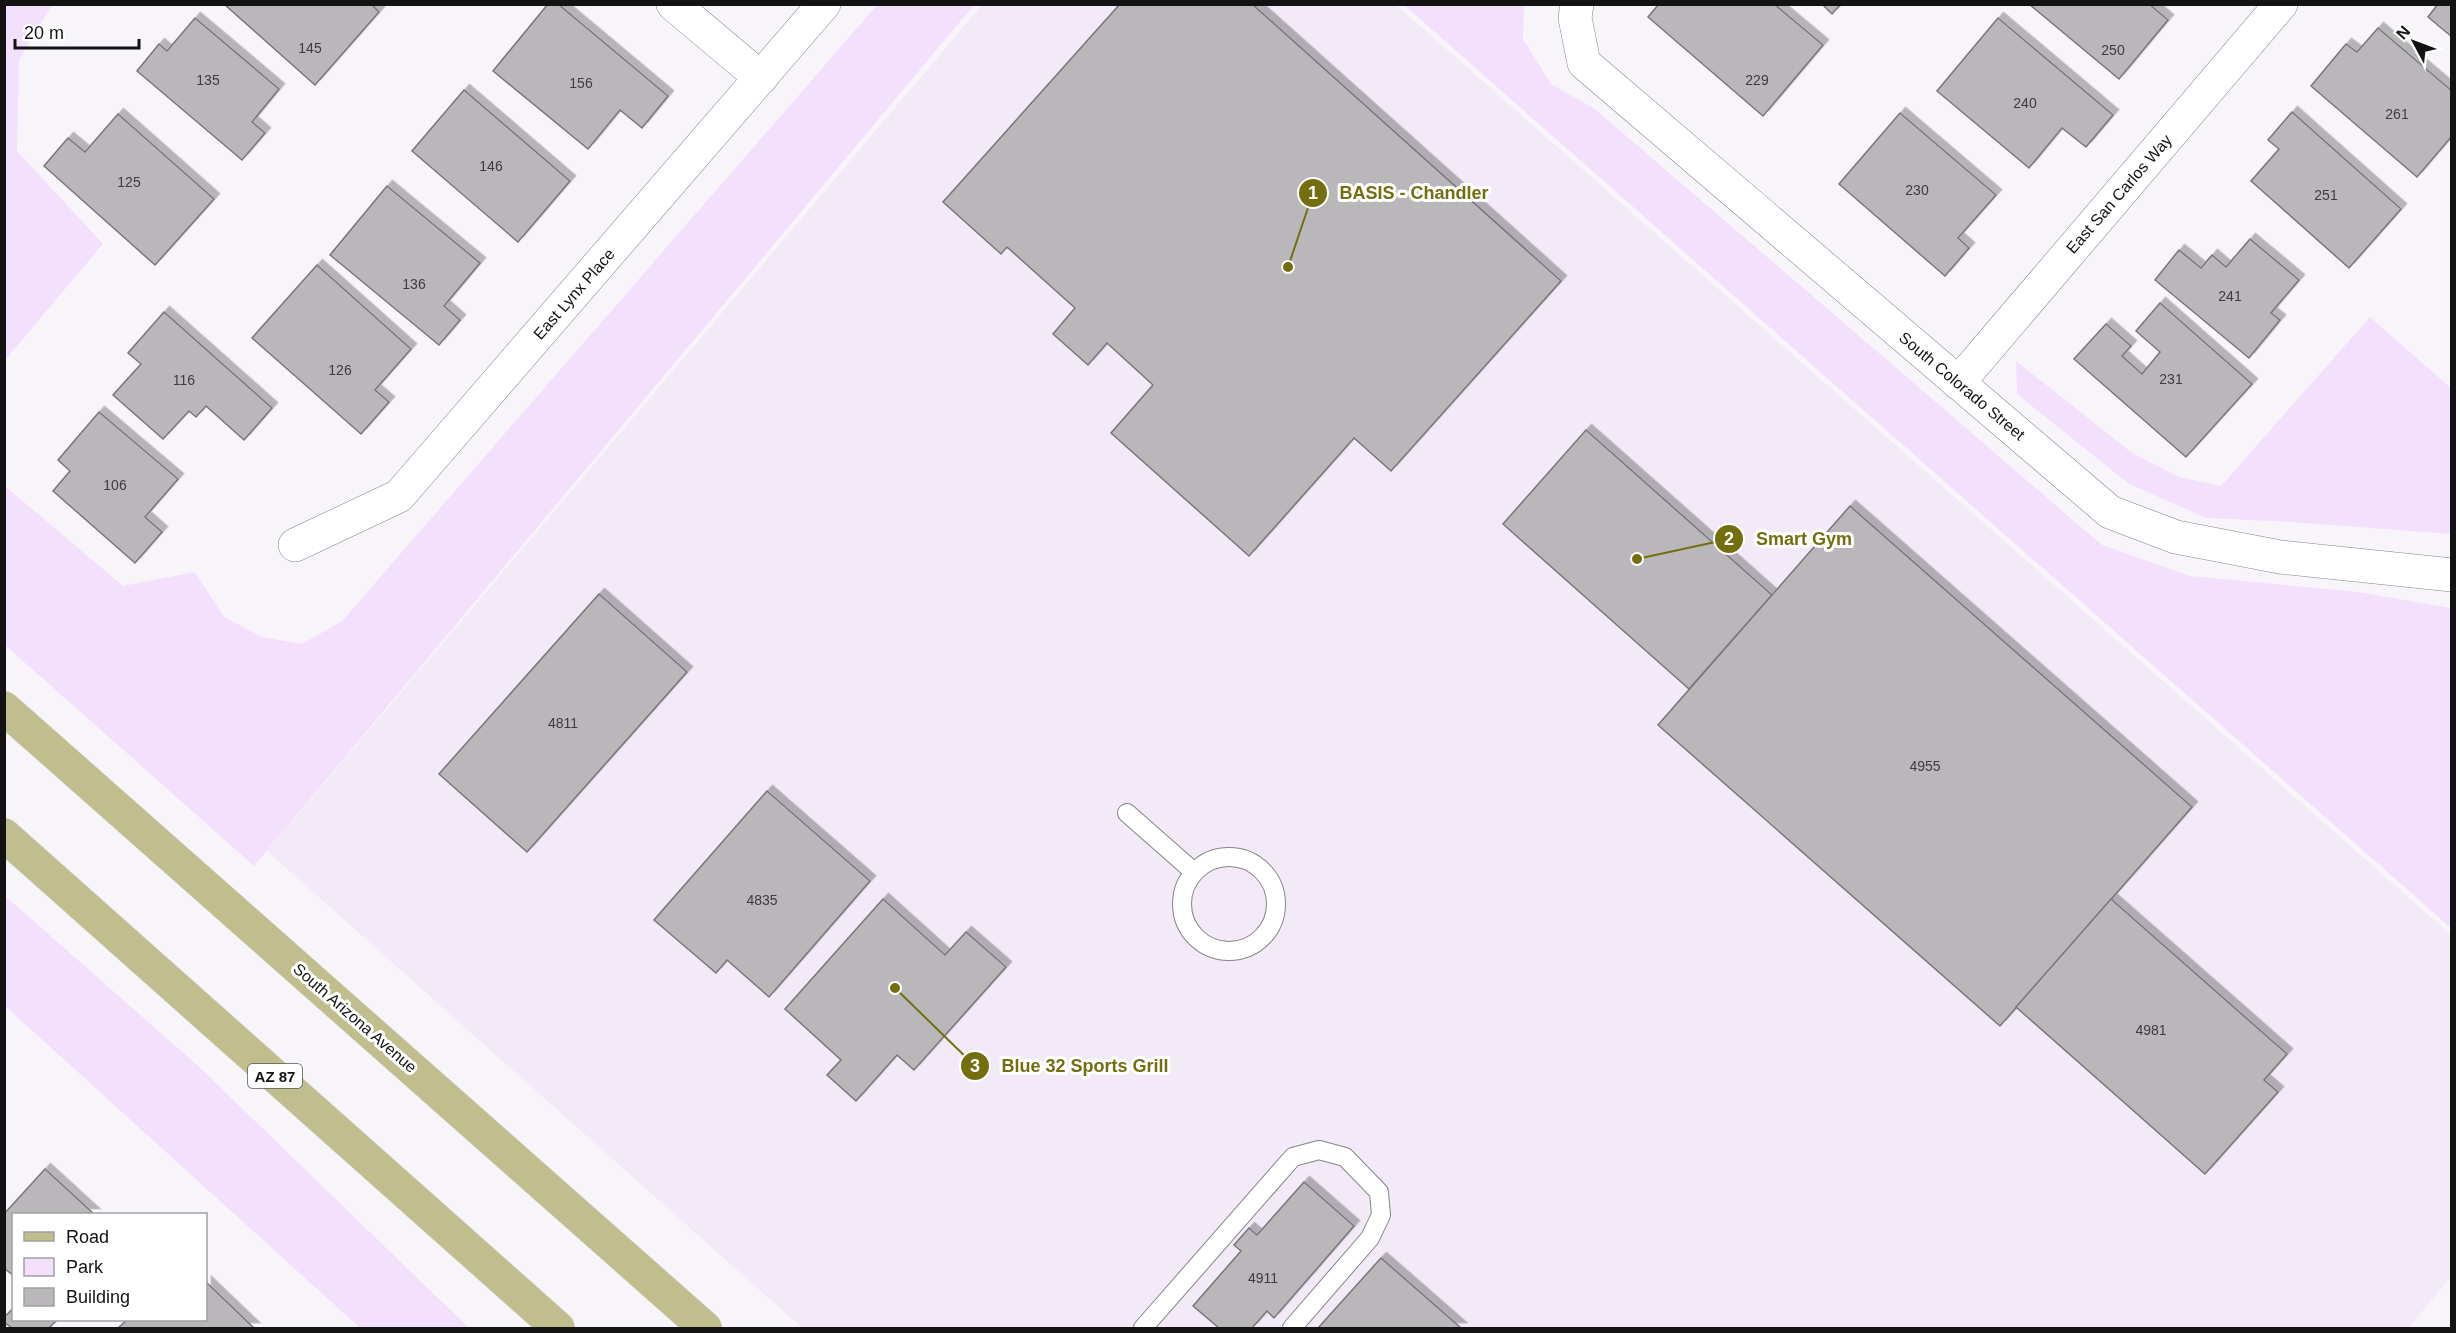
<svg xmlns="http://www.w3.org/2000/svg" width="2456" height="1333" font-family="Arial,sans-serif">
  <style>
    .built { fill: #f2eaf6 }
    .green { fill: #f3e0fd }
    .building { fill: #bab7bb; stroke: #79777b; stroke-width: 1.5; filter: url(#shadow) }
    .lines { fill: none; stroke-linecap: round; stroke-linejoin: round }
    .lane-casing { stroke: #878488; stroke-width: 20 }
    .street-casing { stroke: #878488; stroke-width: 34 }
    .primary-casing { stroke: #d0d0d0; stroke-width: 34 }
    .lane { stroke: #fff; stroke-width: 18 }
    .street { stroke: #fff; stroke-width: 33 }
    .primary { stroke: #bfbe8c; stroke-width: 33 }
    .labels { text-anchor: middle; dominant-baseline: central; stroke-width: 6; stroke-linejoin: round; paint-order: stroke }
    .number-label { font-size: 14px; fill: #3e3c3e }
    .shield { fill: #fff; stroke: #5a5a5a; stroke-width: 1.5 }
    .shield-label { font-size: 15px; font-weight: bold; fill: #141314 }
    .street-label { font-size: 16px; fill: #141314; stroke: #fff }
    .leader { fill: none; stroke: #736f0f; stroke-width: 2 }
    .callout-dot { fill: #736f0f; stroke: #fff; stroke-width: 2 }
    .mark-label { font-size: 18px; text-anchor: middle; font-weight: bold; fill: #fff }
    .callout-label { font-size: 18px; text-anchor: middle; font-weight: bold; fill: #736f0f; stroke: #fff; stroke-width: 6; stroke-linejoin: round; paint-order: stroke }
  </style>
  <defs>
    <filter id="shadow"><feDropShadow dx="5.5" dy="-5.5" stdDeviation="0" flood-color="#0004"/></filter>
  </defs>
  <rect width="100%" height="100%" fill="#f8f5fa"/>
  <path class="built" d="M982 5H1396L2451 935V1277L2408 1328H802L267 851Z"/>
  <g class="green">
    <path d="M5 4 52 5 19 60 17 151 103 244 5 360Z"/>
    <path d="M877 5H974L254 866 5 645V486L123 586 195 572 224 617 262 637 302 644 342 621Z"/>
    <path d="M1404 5H1524L1523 39 1551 84 1595 109 2102 545 2190 576 2358 592 2451 608V928Z"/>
    <path d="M2370 317 2451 388V534L2291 522 2206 518 2129 484 2017 394 2016 361 2132 453 2179 477 2221 486Z"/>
    <path d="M4 895 196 1064 469 1328H360L5 1006Z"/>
  </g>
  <g class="building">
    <path d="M224 4H371L379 12 315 85Z"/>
    <path d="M548 4H558L668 96 642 128 620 110 588 149 493 71Z"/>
    <path d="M1120 4H1252L1561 281 1391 471 1354 438 1249 556 1111 433 1153 385 1107 343 1088 365 1053 334 1075 308 1007 247 1001 254 943 202Z"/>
    <path d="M1659 4H1774L1823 45 1763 116 1648 17Z"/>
    <path d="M1822 4H1841L1832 14Z"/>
    <path d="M2029 4H2149L2168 20 2119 79Z"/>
    <path d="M2438 4H2452V37L2428 17Z"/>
    <path d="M195 18 279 89 252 122 265 133 242 160 137 71 159 44 167 51Z"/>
    <path d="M1998 18 2113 115 2086 147 2062 128 2029 168 1937 91Z"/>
    <path d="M2378 28 2452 91V136L2417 177 2311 86 2346 44 2357 52Z"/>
    <path d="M464 90 570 181 518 242 412 151Z"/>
    <path d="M2292 112 2401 209 2349 268 2251 181 2279 149 2268 140Z"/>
    <path d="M1900 113 1996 195 1958 238 1969 248 1945 276 1839 184Z"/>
    <path d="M118 114 214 199 155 265 44 166 68 138 85 152Z"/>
    <path d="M387 186 480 263 444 306 460 320 439 345 330 255Z"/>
    <path d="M2250 239 2299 280 2271 313 2280 320 2249 358 2155 280 2179 250 2201 268 2212 255 2226 267Z"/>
    <path d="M317 265 411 349 375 390 389 402 361 434 252 338Z"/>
    <path d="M2160 303 2252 384 2186 457 2074 359 2106 324 2131 346 2122 356 2142 374 2160 352 2136 331Z"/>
    <path d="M164 312 272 408 244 440 206 406 196 417 189 411 163 439 113 395 141 364 128 353Z"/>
    <path d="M99 412 178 479 145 517 162 532 135 563 53 491 70 471 58 460Z"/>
    <path d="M1586 430 1772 595 1689 689 1503 524Z"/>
    <path d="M1850 506 2192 807 2000 1026 1658 725Z"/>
    <path d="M599 594 687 672 527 852 439 774Z"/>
    <path d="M767 791 870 881 769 997 727 960 716 973 654 920Z"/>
    <path d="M883 899 945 955 966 932 1006 967 914 1070 897 1055 856 1101 827 1075 841 1060 785 1009Z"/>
    <path d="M2111 899 2287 1054 2264 1080 2278 1092 2205 1174 2016 1007Z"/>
    <path d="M45 1169 94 1214H14V1276L4 1268V1214Z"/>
    <path d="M1304 1182 1354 1226 1274 1318 1267 1311 1252 1328H1219L1193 1306 1241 1251 1234 1245 1249 1228 1257 1235Z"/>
    <path d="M1381 1258 1461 1328H1318Z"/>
    <path d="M206 1282 254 1328H118L127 1320H206Z"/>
    <path d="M14 1308V1320H57L49 1328H12L4 1322V1317Z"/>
  </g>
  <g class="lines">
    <defs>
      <g id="lane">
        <path d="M1127 813 1194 872"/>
        <circle cx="1229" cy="904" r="47"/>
        <path d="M1143 1328 1293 1157 1319 1150 1345 1157 1379 1192 1381 1215 1370 1238 1292 1328"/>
      </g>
      <g id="street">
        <path d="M673 4 761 78"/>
        <path d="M1577 4 1575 18 1584 63 2110 512 2176 537 2280 557 2452 575"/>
        <path d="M1958 383 2281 4"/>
        <path d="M295 545 399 496 824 4"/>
      </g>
      <g id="primary">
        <path d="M4 708 705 1328"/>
        <path d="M4 835 558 1328"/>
      </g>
    </defs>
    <use href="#lane" class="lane-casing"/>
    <use href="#street" class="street-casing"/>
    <use href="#primary" class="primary-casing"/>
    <use href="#lane" class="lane"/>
    <use href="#street" class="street"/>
    <use href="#primary" class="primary"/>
  </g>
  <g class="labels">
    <g class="number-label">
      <text x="310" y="48">145</text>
      <text x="2113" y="50">250</text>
      <text x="208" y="80">135</text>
      <text x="1757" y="80">229</text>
      <text x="581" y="83">156</text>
      <text x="2025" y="103">240</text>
      <text x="2397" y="114">261</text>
      <text x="491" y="166">146</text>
      <text x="129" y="182">125</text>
      <text x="1917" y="190">230</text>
      <text x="2326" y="195">251</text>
      <text x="414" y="284">136</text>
      <text x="2230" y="296">241</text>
      <text x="340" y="370">126</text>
      <text x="2171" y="379">231</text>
      <text x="184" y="380">116</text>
      <text x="115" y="485">106</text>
      <text x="563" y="723">4811</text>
      <text x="1925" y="766">4955</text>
      <text x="762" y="900">4835</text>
      <text x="2151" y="1030">4981</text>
      <text x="1263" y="1278">4911</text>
    </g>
    <rect class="shield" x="248" y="1064" width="54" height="24" rx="4.5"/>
    <g class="shield-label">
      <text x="275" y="1076">AZ 87</text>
    </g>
    <g class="street-label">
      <text transform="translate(2119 194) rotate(-49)">East San Carlos Way</text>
      <text transform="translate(574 294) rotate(-49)">East Lynx Place</text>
      <text transform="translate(1962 386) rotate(40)">South Colorado Street</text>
      <text transform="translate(355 1018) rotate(41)">South Arizona Avenue</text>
    </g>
  </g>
  <path class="leader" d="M1288 267L1313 193M1637 559L1729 539M895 988L975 1066"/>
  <g class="callout-dot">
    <circle cx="1288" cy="267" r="6"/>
    <circle cx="1637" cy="559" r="6"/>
    <circle cx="895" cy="988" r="6"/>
    <circle cx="1313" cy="193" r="15"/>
    <circle cx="1729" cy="539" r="15"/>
    <circle cx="975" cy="1066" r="15"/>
  </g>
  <g class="mark-label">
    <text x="1313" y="199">1</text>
    <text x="1729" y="545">2</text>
    <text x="975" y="1072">3</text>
  </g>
  <g class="callout-label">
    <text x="1414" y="199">BASIS - Chandler</text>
    <text x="1804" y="545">Smart Gym</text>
    <text x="1085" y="1072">Blue 32 Sports Grill</text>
  </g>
  <rect width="2456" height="1333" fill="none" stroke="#141314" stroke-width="12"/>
  <rect x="12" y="1213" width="195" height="108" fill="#ffffff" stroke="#a1a1a1" stroke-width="1.5"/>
  <rect x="24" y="1232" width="30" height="9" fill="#bfbe8c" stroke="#a1a1a1" stroke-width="1.5"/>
  <text x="66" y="1243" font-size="18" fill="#141314">Road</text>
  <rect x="24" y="1258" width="30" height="18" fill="#f3e0fd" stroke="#a1a1a1" stroke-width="1.5"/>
  <text x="66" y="1273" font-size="18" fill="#141314">Park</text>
  <rect x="24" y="1288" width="30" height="18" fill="#bab7bb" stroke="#a1a1a1" stroke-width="1.5"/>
  <text x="66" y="1303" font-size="18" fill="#141314">Building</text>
  <g transform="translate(2414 42) rotate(311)" stroke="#ffffff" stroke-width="4.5" paint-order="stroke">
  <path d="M0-4.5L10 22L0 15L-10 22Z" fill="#141314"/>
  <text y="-9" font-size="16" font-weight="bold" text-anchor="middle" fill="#141314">N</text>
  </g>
  <path d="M15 39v9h124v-9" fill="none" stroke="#141314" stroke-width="3"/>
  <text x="24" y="39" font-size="18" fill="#141314" stroke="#ffffff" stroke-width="4.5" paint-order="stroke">20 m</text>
</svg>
